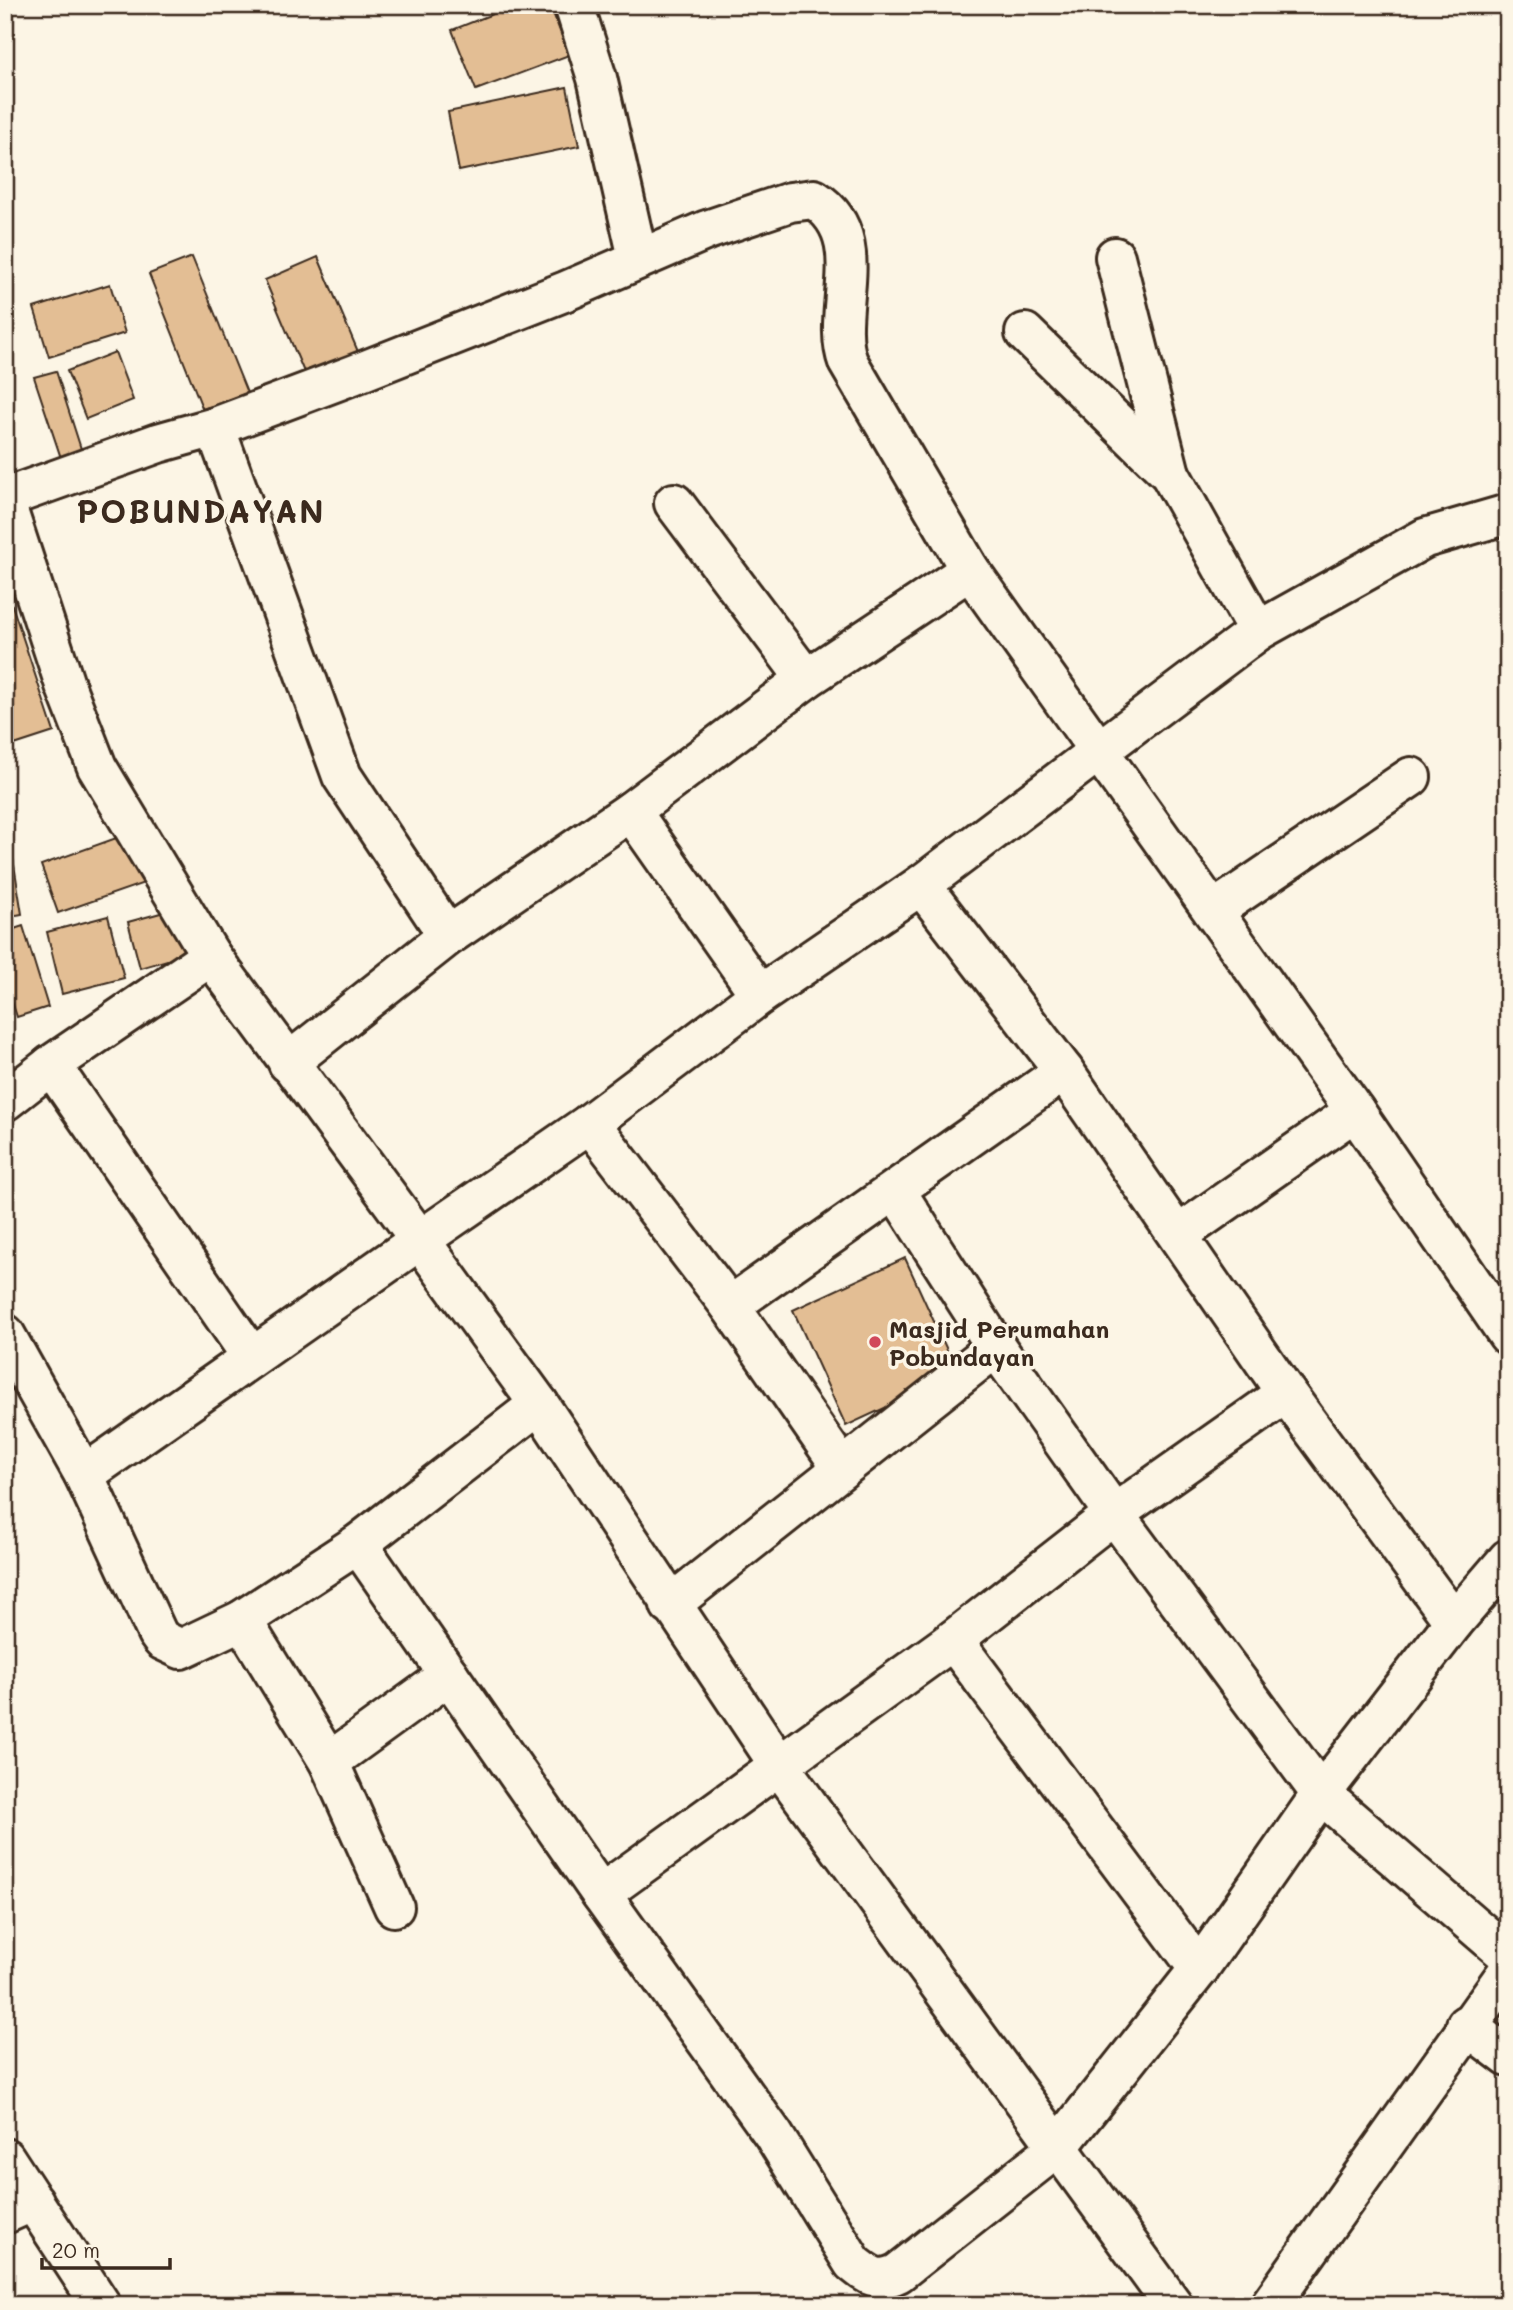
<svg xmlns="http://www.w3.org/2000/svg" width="1513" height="2310" font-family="Mali,sans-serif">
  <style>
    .building { fill: #e3be94; stroke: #3b2a1e; stroke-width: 2 }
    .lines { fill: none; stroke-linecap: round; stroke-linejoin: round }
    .minor-casing { stroke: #3b2a1e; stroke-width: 44 }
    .trunk-casing { stroke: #3b2a1e; stroke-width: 44 }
    .minor { stroke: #fcf5e5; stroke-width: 38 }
    .trunk { stroke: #fcf5e5; stroke-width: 38 }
    .poi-dot { fill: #d1495b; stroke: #fcf5e5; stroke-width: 2.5 }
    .labels { text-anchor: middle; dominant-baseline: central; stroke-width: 7; stroke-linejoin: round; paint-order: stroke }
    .poi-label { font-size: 24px; font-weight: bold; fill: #3b2a1e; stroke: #fcf5e5; text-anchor: start }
    .district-label { font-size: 32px; font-weight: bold; letter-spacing: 2px; fill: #3b2a1e; stroke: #fcf5e5 }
  </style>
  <rect width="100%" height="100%" fill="#fcf5e5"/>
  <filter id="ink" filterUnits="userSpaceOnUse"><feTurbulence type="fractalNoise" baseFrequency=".0143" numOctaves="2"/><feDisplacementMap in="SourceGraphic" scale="14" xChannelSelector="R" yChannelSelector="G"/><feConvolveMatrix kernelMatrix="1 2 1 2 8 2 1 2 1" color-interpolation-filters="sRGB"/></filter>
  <g filter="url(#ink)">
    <g class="building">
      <path d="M515 5H550L569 55 476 90 452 30Z"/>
      <path d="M567 87 579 146 459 171 448 112Z"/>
      <path d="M192 257 247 393 203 410 149 274Z"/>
      <path d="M318 257 359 354 306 377 265 280Z"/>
      <path d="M110 284 125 333 49 357 34 308Z"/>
      <path d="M115 352 133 400 86 419 67 371Z"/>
      <path d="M56 371 82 452 61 458 34 377Z"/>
      <path d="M12 605 54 732 5 748V607Z"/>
      <path d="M133 832 150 881 58 913 41 865Z"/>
      <path d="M9 834 22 914 5 917V835Z"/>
      <path d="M175 909 188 954 140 968 128 922Z"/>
      <path d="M108 916 124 978 62 994 47 932Z"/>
      <path d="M23 926 48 1007 17 1017 5 980V932Z"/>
      <path d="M905 1258 958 1374 846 1426 793 1310Z"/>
    </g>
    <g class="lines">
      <defs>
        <g id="minor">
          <path d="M574 5 597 78 638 258"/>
          <path d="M1115 257 1170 474"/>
          <path d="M1025 333 1170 474 1258 631 921 885 760 995 590 1123 420 1240 539 1404 779 1765 1173 2305"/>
          <path d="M215 427 342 776 448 936"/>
          <path d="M5 498 158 443 215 427 353 375 566 291 707 230 790 202 814 199C874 238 829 311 848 362L970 570 1355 1111 1508 1335"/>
          <path d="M5 502 65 685 97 767 211 956 420 1240 84 1475"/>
          <path d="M674 503 806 679"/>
          <path d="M1258 631 1425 538 1508 514"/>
          <path d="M631 811 760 995"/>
          <path d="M921 885 1064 1071 1286 1393 1454 1622"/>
          <path d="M1213 911 1411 777"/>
          <path d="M288 1063 448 936 631 811 806 679 970 570"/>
          <path d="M51 1065 251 1356"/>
          <path d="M5 1101 51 1065 211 956"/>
          <path d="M590 1123 730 1306 842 1468"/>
          <path d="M896 1191 996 1347 1114 1514 1321 1794 1508 1955"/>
          <path d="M1178 1235 1355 1111"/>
          <path d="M730 1306 1064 1071"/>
          <path d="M5 1334 84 1475 157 1633 162 1640 181 1649 242 1620 358 1544 539 1404"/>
          <path d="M358 1544 601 1894 773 2134 853 2263C869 2276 878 2283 898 2273L1059 2146 1199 1969 1321 1794 1454 1622 1508 1559"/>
          <path d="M670 1605 996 1347"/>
          <path d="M242 1620 329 1762 394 1907"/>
          <path d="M953 1640 1199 1969"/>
          <path d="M329 1762 449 1675"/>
          <path d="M601 1894 953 1640 1114 1514 1286 1393"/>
          <path d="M1466 2025 1508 2057"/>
          <path d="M5 2214 34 2201"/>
          <path d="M1270 2305 1508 1971"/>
        </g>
        <path id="trunk" d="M5 2158 101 2305"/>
      </defs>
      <use href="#minor" class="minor-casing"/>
      <use href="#trunk" class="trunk-casing"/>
      <use href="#minor" class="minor"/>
      <use href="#trunk" class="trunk"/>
    </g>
  </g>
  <circle class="poi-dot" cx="875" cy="1342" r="7"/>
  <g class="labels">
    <g class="poi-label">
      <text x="889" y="1328">Masjid Perumahan<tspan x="889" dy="28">Pobundayan</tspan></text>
    </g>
    <g class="district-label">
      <text x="201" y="510">POBUNDAYAN</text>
    </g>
  </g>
  <rect width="1513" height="2310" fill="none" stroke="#fcf5e5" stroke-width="28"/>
  <rect x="14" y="14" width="1485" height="2282" fill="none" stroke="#3b2a1e" stroke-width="2.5" filter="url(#ink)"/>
  <path d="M42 2258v10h128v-10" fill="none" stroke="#3b2a1e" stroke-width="3.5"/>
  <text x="52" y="2258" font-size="21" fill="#3b2a1e" stroke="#fcf5e5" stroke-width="5" paint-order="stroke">20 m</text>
</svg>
